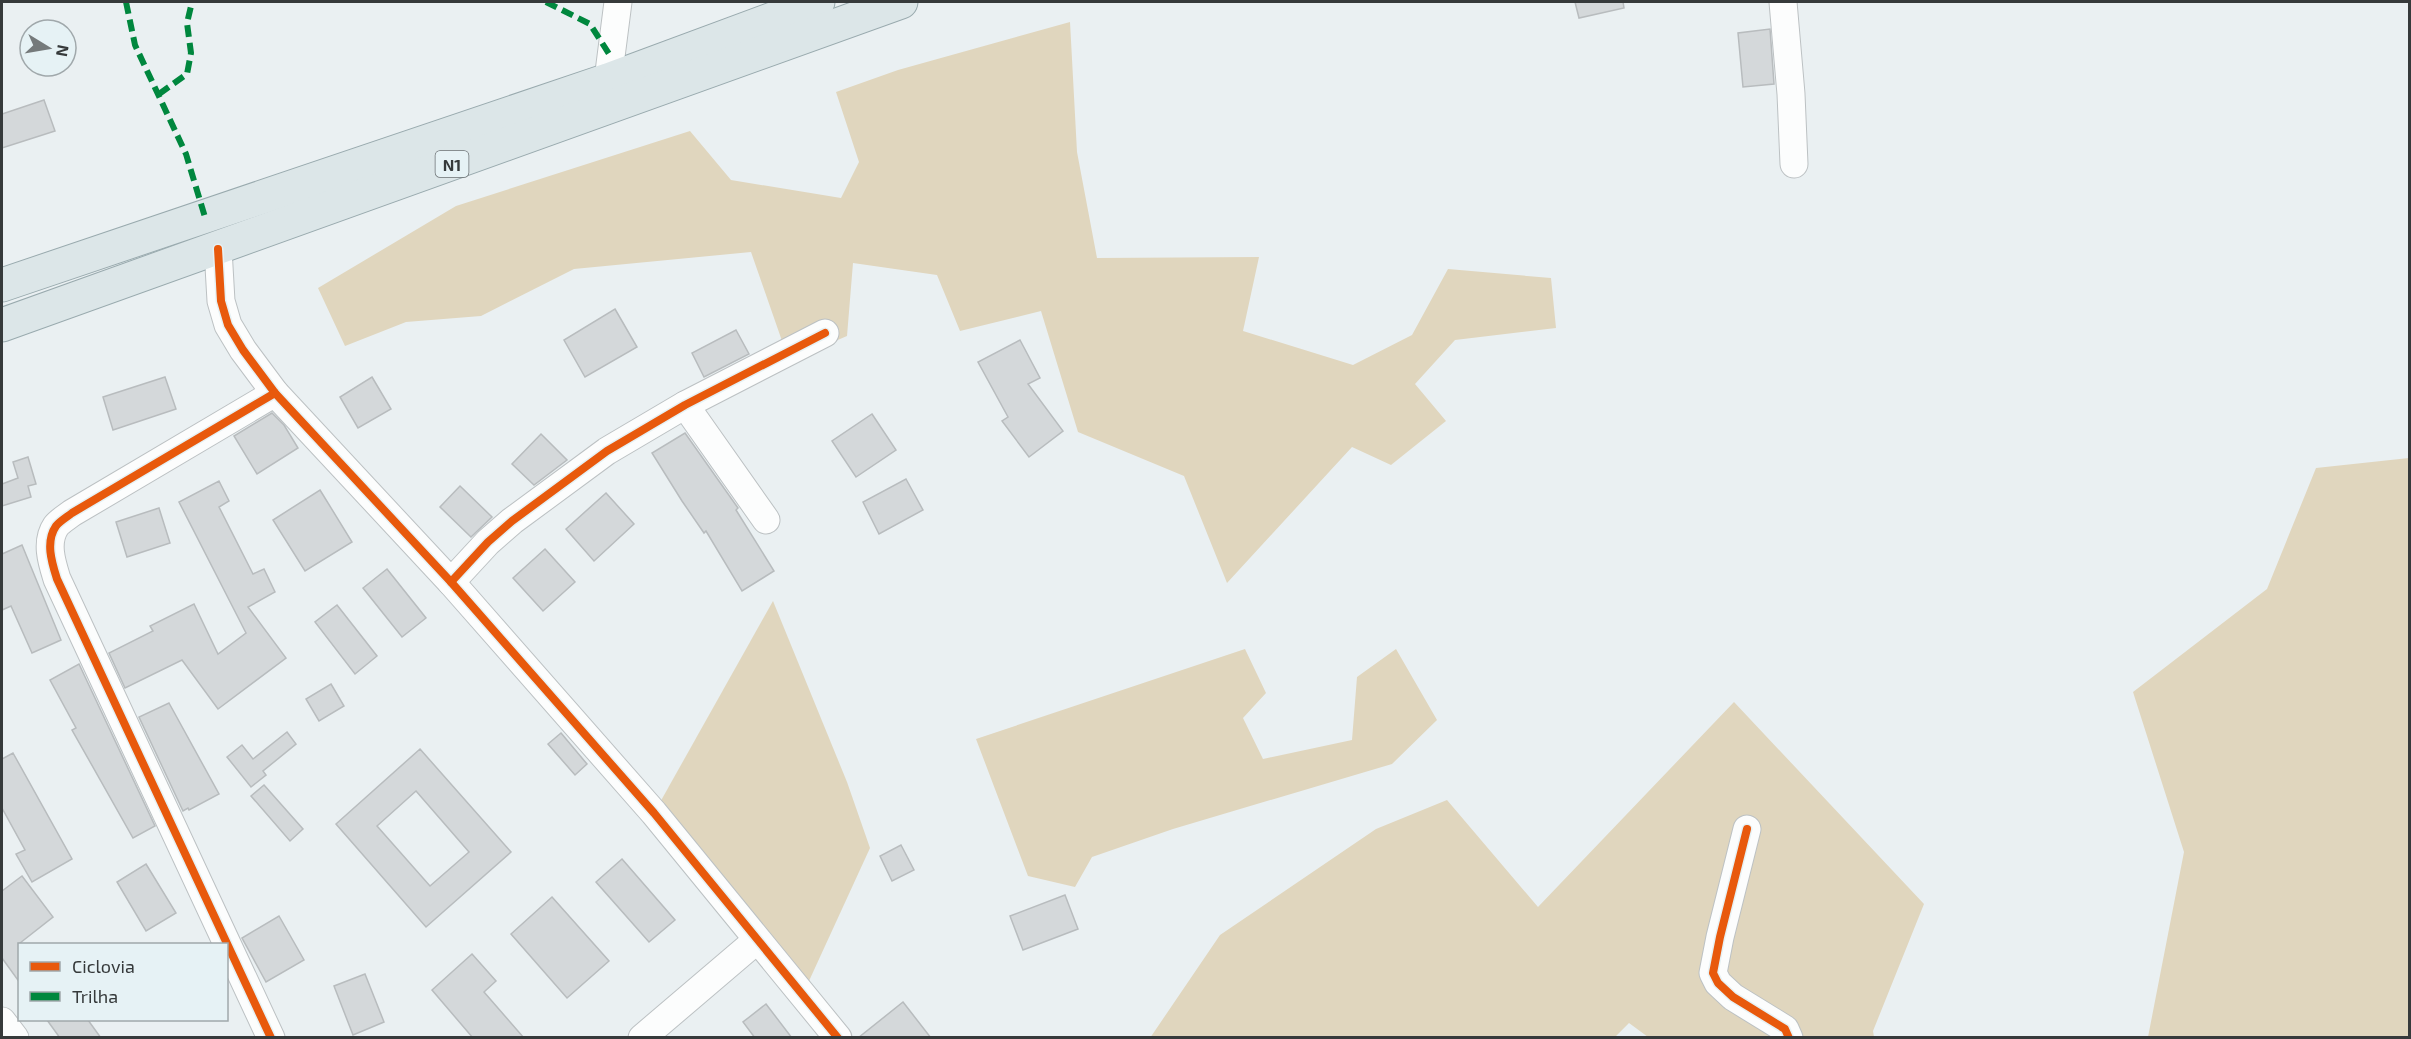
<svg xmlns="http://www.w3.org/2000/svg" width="2411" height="1039" font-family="'Exo 2',sans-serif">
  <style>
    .green { fill: #e0d6be }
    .building { fill: #d4d8da; stroke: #b8bcbe; stroke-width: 1.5; fill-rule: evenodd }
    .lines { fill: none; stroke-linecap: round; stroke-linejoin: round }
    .minor-casing { stroke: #bcc1c3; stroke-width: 29 }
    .major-casing { stroke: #99aaae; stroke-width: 35 }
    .minor { stroke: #fcfdfd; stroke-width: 27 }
    .major { stroke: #dce6e8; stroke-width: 33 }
    .quiet { stroke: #00873e; stroke-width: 6; stroke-dasharray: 12 6; stroke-linecap: butt }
    .cycleway-casing { stroke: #e6f2f5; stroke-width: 11 }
    .cycleway { stroke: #e8590c; stroke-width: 8 }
    .labels { text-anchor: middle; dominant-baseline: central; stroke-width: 4.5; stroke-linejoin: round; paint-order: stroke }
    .shield { fill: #e6f2f5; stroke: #6b7173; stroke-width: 1.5 }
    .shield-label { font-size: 16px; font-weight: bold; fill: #363a3b }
  </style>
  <rect width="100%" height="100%" fill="#eaf0f2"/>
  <g class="green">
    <path d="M1070 22 1077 152 1097 258 1259 257 1243 331 1353 365 1412 335 1448 269 1551 278 1556 328 1455 340 1415 384 1446 421 1391 465 1352 447 1227 583 1184 476 1078 432 1041 311 960 331 937 275 853 263 847 336 789 361 751 252 574 269 481 316 406 322 345 346 318 288 456 206 690 131 731 180 841 198 859 162 836 92 898 70Z"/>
    <path d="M2409 458V1037H2148L2184 852 2133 692 2267 589 2316 468Z"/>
    <path d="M773 601 847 782 870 848 803 994 654 813Z"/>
    <path d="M1245 649 1266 693 1243 718 1263 759 1352 740 1357 677 1396 649 1437 720 1392 764 1173 829 1092 857 1075 887 1028 876 976 739Z"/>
    <path d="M1734 702 1924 904 1873 1031 1874 1037H1648L1629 1023 1614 1038H1150L1220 935 1376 829 1447 800 1538 907Z"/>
  </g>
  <g class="building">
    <path d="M1575 2H1623L1624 8 1579 18Z"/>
    <path d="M1770 29 1774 84 1743 87 1738 33Z"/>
    <path d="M44 100 55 131 2 148V114Z"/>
    <path d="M615 309 637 347 585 377 564 340Z"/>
    <path d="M736 330 749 354 704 377 692 353Z"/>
    <path d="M1020 340 1040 378 1028 384 1063 431 1029 457 1002 421 1008 417 978 362Z"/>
    <path d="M165 377 176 409 113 430 103 397Z"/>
    <path d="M372 377 391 409 358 428 340 397Z"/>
    <path d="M272 413 284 425 298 448 257 474 234 436Z"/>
    <path d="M872 414 896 450 856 477 832 441Z"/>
    <path d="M685 433 738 508 736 510 774 571 742 591 706 531 704 533 682 501 652 453Z"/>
    <path d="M541 434 567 460 534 485 512 464Z"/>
    <path d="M28 457 36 484 28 486 31 497 2 506V484L18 478 13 462Z"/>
    <path d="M906 479 923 510 879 534 863 502Z"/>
    <path d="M219 481 229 501 219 507 253 574 264 569 275 592 248 607 286 658 218 709 182 660 125 688 109 653 153 631 150 626 194 604 218 654 246 633 179 502Z"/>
    <path d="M460 486 492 517 471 537 440 507Z"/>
    <path d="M320 490 352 542 305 571 273 520Z"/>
    <path d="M606 493 634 524 594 561 566 529Z"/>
    <path d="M159 508 170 543 127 557 116 522Z"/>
    <path d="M22 545 61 640 32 653 11 606 2 610V554Z"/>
    <path d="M545 549 575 582 543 611 513 578Z"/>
    <path d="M387 569 426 618 402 637 363 588Z"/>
    <path d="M337 605 377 656 355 674 315 622Z"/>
    <path d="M79 664 155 826 133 838 72 730 76 728 50 680Z"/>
    <path d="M331 684 344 706 319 721 306 699Z"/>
    <path d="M169 703 219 794 189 810 188 808 183 811 139 717Z"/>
    <path d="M287 732 296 744 263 771 266 775 251 787 227 757 242 745 253 759Z"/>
    <path d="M561 733 587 764 575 775 548 744Z"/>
    <path d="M420 749 511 852 426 927 336 824ZM416 791 469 852 430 886 377 826Z"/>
    <path d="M13 753 72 859 32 882 16 854 25 850 2 808V759Z"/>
    <path d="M264 785 303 829 290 841 251 796Z"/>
    <path d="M901 845 914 870 892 881 880 856Z"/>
    <path d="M622 859 675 920 649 942 596 882Z"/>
    <path d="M146 864 176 913 146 931 117 882Z"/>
    <path d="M22 876 53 917 20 943V983L2 958V891Z"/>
    <path d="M1065 895 1078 929 1023 950 1010 916Z"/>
    <path d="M552 897 609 961 567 998 511 934Z"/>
    <path d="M279 916 304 960 266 982 242 938Z"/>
    <path d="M472 954 496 981 484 992 524 1038H473L432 990Z"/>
    <path d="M365 974 384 1022 353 1035 334 986Z"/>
    <path d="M903 1002 931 1038H858Z"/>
    <path d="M766 1004 792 1038H755L743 1022Z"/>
    <path d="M47 1020H88L101 1038H60Z"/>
  </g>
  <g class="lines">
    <defs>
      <g id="minor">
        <path d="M1783 2 1791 94 1794 164"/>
        <path d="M608 80 618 2"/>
        <path d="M218 249 221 301 228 325 243 350 275 393 451 582 654 813 838 1038"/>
        <path d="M685 405 766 520"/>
        <path d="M451 582 488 542 512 521 607 451 685 405 825 333"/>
        <path d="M1747 829 1720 937 1713 973 1718 983 1733 997 1785 1029 1789 1038"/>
        <path d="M2 1021 15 1038"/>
        <path d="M271 1038 57 579C52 563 45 542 56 526 60 521 67 517 72 513L275 393"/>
        <path d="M642 1038 757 940"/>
      </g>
      <g id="major">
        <path d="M2 285 608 80 818 2"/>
        <path d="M2 325 901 2"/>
      </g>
    </defs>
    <use href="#minor" class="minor-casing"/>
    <use href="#major" class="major-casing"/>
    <use href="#minor" class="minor"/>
    <use href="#major" class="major"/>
    <g class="quiet">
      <path d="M126 2 135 45 186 154 205 217"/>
      <path d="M546 2 590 24 611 57"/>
      <path d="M159 94 187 74 191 53 187 23 192 2"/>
    </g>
    <defs>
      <g id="cycleway">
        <path d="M218 249 221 301 228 325 243 350 275 393 451 582 654 813 838 1038"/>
        <path d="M451 582 488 542 512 521 607 451 685 405 825 333"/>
        <path d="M1747 829 1720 937 1713 973 1718 983 1733 997 1785 1029 1789 1038"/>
        <path d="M271 1038 57 579C52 563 45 542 56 526 60 521 67 517 72 513L275 393"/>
      </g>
    </defs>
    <use href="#cycleway" class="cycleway-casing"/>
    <use href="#cycleway" class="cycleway"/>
  </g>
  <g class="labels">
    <rect class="shield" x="435.5" y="151" width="33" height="26" rx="4.5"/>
    <g class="shield-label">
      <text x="452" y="164">N1</text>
    </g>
  </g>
  <rect width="2411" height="1039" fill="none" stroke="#363a3b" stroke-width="6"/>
  <rect x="18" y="943" width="210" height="78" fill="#e6f2f5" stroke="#a0a8ab" stroke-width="1.5"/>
  <rect x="30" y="962" width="30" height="9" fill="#e8590c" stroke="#a0a8ab" stroke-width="1.5"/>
  <text x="72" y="973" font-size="18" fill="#363a3b">Ciclovia</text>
  <rect x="30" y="992" width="30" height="9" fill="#00873e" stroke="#a0a8ab" stroke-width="1.5"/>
  <text x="72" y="1003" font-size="18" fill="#363a3b">Trilha</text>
  <g transform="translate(48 48) rotate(101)"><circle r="28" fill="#e6f2f5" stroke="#a0a8ab" stroke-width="1.5"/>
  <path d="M0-4.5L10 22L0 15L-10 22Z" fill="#757a7b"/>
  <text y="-9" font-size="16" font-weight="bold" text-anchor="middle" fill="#363a3b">N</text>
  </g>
</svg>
